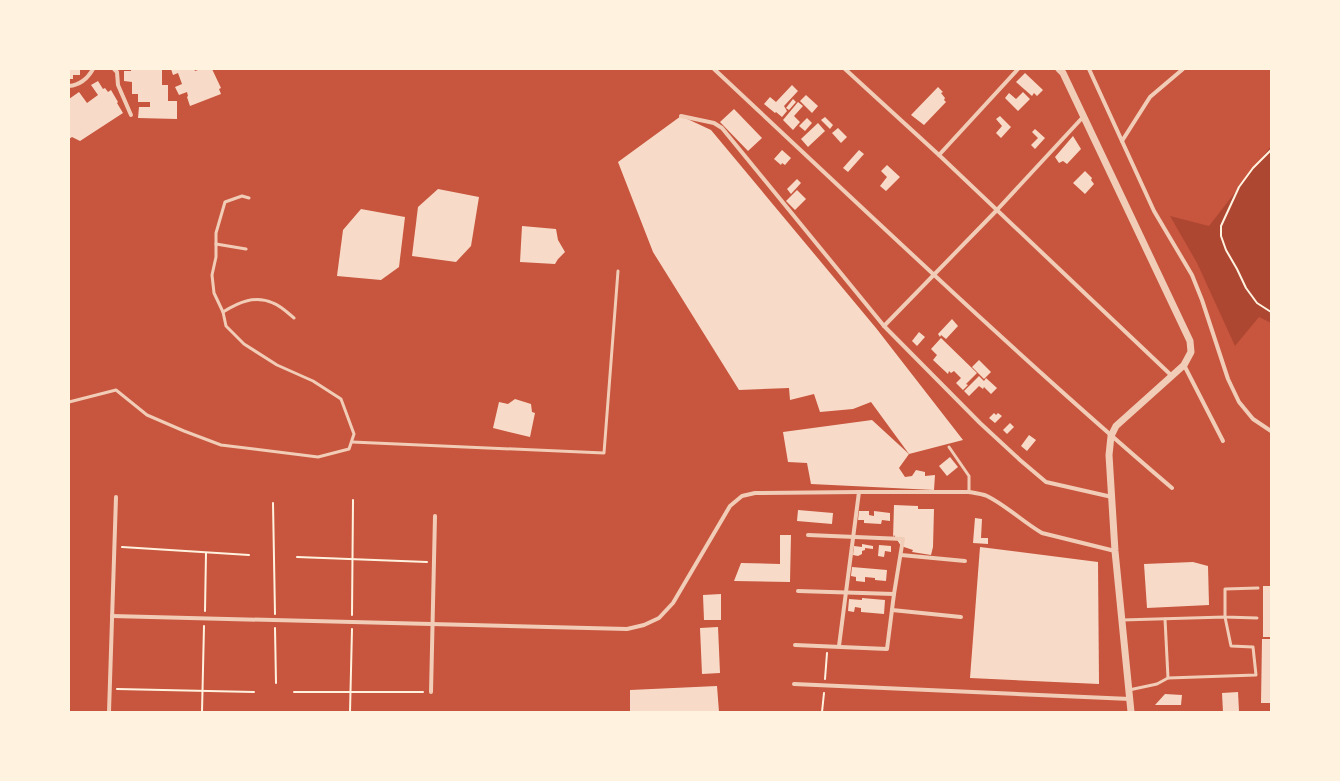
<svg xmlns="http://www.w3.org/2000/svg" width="1340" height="781" font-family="Signika,sans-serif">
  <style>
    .green { fill: #ae4732 }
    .building { fill: #f7dbc8 }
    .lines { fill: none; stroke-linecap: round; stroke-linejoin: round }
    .path { stroke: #fff3e0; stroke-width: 2 }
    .service { stroke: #f1ccb7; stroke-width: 3 }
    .minor { stroke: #f1ccb7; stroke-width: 4 }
    .tertiary { stroke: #f1ccb7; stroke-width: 7 }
  </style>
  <rect width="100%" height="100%" fill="#c8553d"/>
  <path class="green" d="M1271 146V323L1259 317 1235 346 1197 263 1170 216 1209 226Z"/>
  <g class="building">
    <path d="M69 69H80V75H73V79H69Z"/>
    <path d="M131 69H162V85H168V101H177V119L138 118 139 107H150V102H138V94H132V82L124 81V71H131Z"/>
    <path d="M171 69H194L195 71 201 69H212L221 88 219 89 221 94 190 106 187 97 188 96 187 92 179 95 175 87 182 84 178 73 173 75Z"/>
    <path d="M1025 73 1043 90 1037 96 1034 93 1032 96 1016 82Z"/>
    <path d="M98 81 103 89 105 88 108 92 111 90 118 102 117 103 123 113 80 141 72 137 69 139V99L79 92 87 103 98 95 91 85Z"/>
    <path d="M792 85 798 91 784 106 787 111 782 117 776 112 775 113 764 104 770 97 776 102Z"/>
    <path d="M938 87 943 92 941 93 945 98 944 100 946 102 924 125 911 115Z"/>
    <path d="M1023 92 1030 99 1018 111 1005 98 1009 93 1016 99Z"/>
    <path d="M806 95 818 106 812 113 800 101Z"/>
    <path d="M793 99 796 102 789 110 786 108Z"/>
    <path d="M798 102 803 106 794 116 800 122 793 130 783 120Z"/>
    <path d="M734 109 762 138 748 151 720 122Z"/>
    <path d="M681 116 711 130 876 328 963 440 909 454 871 402 853 409 820 412 814 394 790 400 789 388 739 390 653 252 618 162Z"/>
    <path d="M1000 116 1011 127 1001 138 996 133 1002 126 996 119Z"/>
    <path d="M825 117 833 125 830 129 821 120Z"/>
    <path d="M807 118 812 123 805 131 799 126Z"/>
    <path d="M818 123 825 131 808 147 801 139Z"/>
    <path d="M838 128 847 137 841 143 832 133Z"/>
    <path d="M1035 129 1045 138 1035 149 1031 145 1038 138 1032 132Z"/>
    <path d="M1073 136 1081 149 1067 164 1063 161 1059 163 1055 157Z"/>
    <path d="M782 150 791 158 785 165 782 163 781 165 774 159Z"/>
    <path d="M859 150 864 154 848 172 843 168Z"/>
    <path d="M887 165 900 177 886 191 880 186 887 177 881 171Z"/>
    <path d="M1085 171 1092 178 1091 180 1094 184 1085 194 1073 183Z"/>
    <path d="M797 179 801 183 791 194 787 189Z"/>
    <path d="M438 189 479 197 471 246 456 262 412 256 418 207Z"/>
    <path d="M797 190 806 199 795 210 786 201Z"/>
    <path d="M361 209 405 217 399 267 381 280 337 276 343 230Z"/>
    <path d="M522 226 556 229 558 240 565 252 558 259 555 264 520 262Z"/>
    <path d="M952 319 958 326 946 339 941 335 940 337 938 334Z"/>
    <path d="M919 332 925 337 917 346 912 341Z"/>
    <path d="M941 338 977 373 966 384 968 385 963 390 956 383 961 378 954 371 951 373 949 371 948 374 933 360 937 355 931 349Z"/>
    <path d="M979 360 991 372 984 379 972 367Z"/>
    <path d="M979 376 984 381 986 378 997 388 991 394 984 387 983 389 979 386 969 396 964 391Z"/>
    <path d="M515 399 531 404 532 412 535 413 530 437 493 428 499 402 508 404Z"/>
    <path d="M994 413 996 415 998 413 1002 416 995 423 989 418Z"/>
    <path d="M872 420 909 454 899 468 905 477 912 476 916 470 925 472V476L935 475 934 490 811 484 807 463 788 462 783 432Z"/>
    <path d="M1010 423 1014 427 1007 434 1003 430Z"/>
    <path d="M1029 435 1036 440 1027 451 1021 446Z"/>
    <path d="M950 457 958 467 947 476 939 466Z"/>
    <path d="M894 505 918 506V509H934L933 547 931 555 912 552 913 550 901 546 894 535 893 538Z"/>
    <path d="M798 510 833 513 832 524 797 521Z"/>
    <path d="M859 511H869V515L874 516V511L890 513V521L882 520 881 524 864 523V520H858Z"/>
    <path d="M975 518 982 519 981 538H988V544L973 543Z"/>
    <path d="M780 535H791L790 582 734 581 741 563 780 564Z"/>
    <path d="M862 544 873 546V549L865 548V550L862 551V554L858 556 853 555 854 546 862 547Z"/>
    <path d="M879 545 891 546V552L885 551 884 557 878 556Z"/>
    <path d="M980 547 1098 562 1099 684 970 678Z"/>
    <path d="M1193 562 1208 566 1209 605 1147 608 1144 564Z"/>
    <path d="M852 567 887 570 886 581 875 580V578L865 577V582L856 581V577L851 576Z"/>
    <rect x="1263" y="586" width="8" height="51"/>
    <path d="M721 594V620H704L703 595Z"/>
    <path d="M862 598 885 600 884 614 861 612V608L855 607 854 612 848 611 849 599 862 600Z"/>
    <path d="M718 627 720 673 702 674 700 628Z"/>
    <path d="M1262 639H1271V703H1261Z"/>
    <path d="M717 686 719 712H630V690Z"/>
    <path d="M1238 692 1239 711 1223 712 1222 693Z"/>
    <path d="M1165 694 1182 695 1181 705H1155Z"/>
  </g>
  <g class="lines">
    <g class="path">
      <path d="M1271 150 1253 168 1239 187 1221 226V236L1226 250 1237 269 1246 288 1257 303 1271 312"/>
      <path d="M273 503 275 614"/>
      <path d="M122 547 249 555"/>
      <path d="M297 557 427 562"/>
      <path d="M205 611 206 553"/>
      <path d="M352 615 353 500"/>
      <path d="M275 628 276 683"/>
      <path d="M825 679 827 653"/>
      <path d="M117 689 254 692"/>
      <path d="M294 692H423"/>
      <path d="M202 712 204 626"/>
      <path d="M350 712 352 629"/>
      <path d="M822 712 824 693"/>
    </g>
    <g class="service">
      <path d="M216 244 246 249"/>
      <path d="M223 312 214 293 212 275 216 257V233L225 202 242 196 249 198"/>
      <path d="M69 402 116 390 147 415 184 431 221 445 318 457 349 449 354 434 341 399 313 381 277 365 244 344 226 326 223 312C239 302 255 295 273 303 281 306 288 313 294 318"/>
      <path d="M352 442 604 453 618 271"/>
      <path d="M949 447 969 476V492"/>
      <path d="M1257 618 1225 617V589L1258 588"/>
      <path d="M1165 619 1168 678"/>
      <path d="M1122 620 1225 617 1231 646 1253 647 1256 675 1168 678 1157 684 1129 690"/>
    </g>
    <g class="minor">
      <path d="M114 69 117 72 118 85 131 115"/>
      <path d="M714 69C865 210 1015 354 1172 488"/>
      <path d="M845 69 939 155 1172 376"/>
      <path d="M1089 69 1154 211 1192 275 1202 300 1228 379 1239 402 1253 419 1271 431"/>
      <path d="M69 86C80 85 88 78 93 69"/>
      <path d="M681 116 714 123 722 128 884 326 980 423 1020 460 1046 482 1112 497"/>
      <path d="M1122 141 1150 97 1183 69"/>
      <path d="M939 155 1018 69"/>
      <path d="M884 326 996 211 1083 117"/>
      <path d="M1184 365 1223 441"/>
      <path d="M901 555 965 561"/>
      <path d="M798 591 894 594"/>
      <path d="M892 610 961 617"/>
      <path d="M112 616 627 629 644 625 659 618 673 603 730 506 742 496 755 493 859 492H969C975 493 982 494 987 496 1007 506 1023 522 1042 533L1115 551"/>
      <path d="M795 645 887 649 894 594 903 539 808 535"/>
      <path d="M839 646 859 492"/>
      <path d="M794 684 1130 699"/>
      <path d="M431 692 435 516"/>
      <path d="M109 712 116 497"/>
    </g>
    <path class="tertiary" d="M1059 69 1063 73 1190 341 1191 352 1184 365 1116 426 1111 436 1109 455 1115 551 1131 712"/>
  </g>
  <rect width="1340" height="781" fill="none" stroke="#fff3e0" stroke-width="140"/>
</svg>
